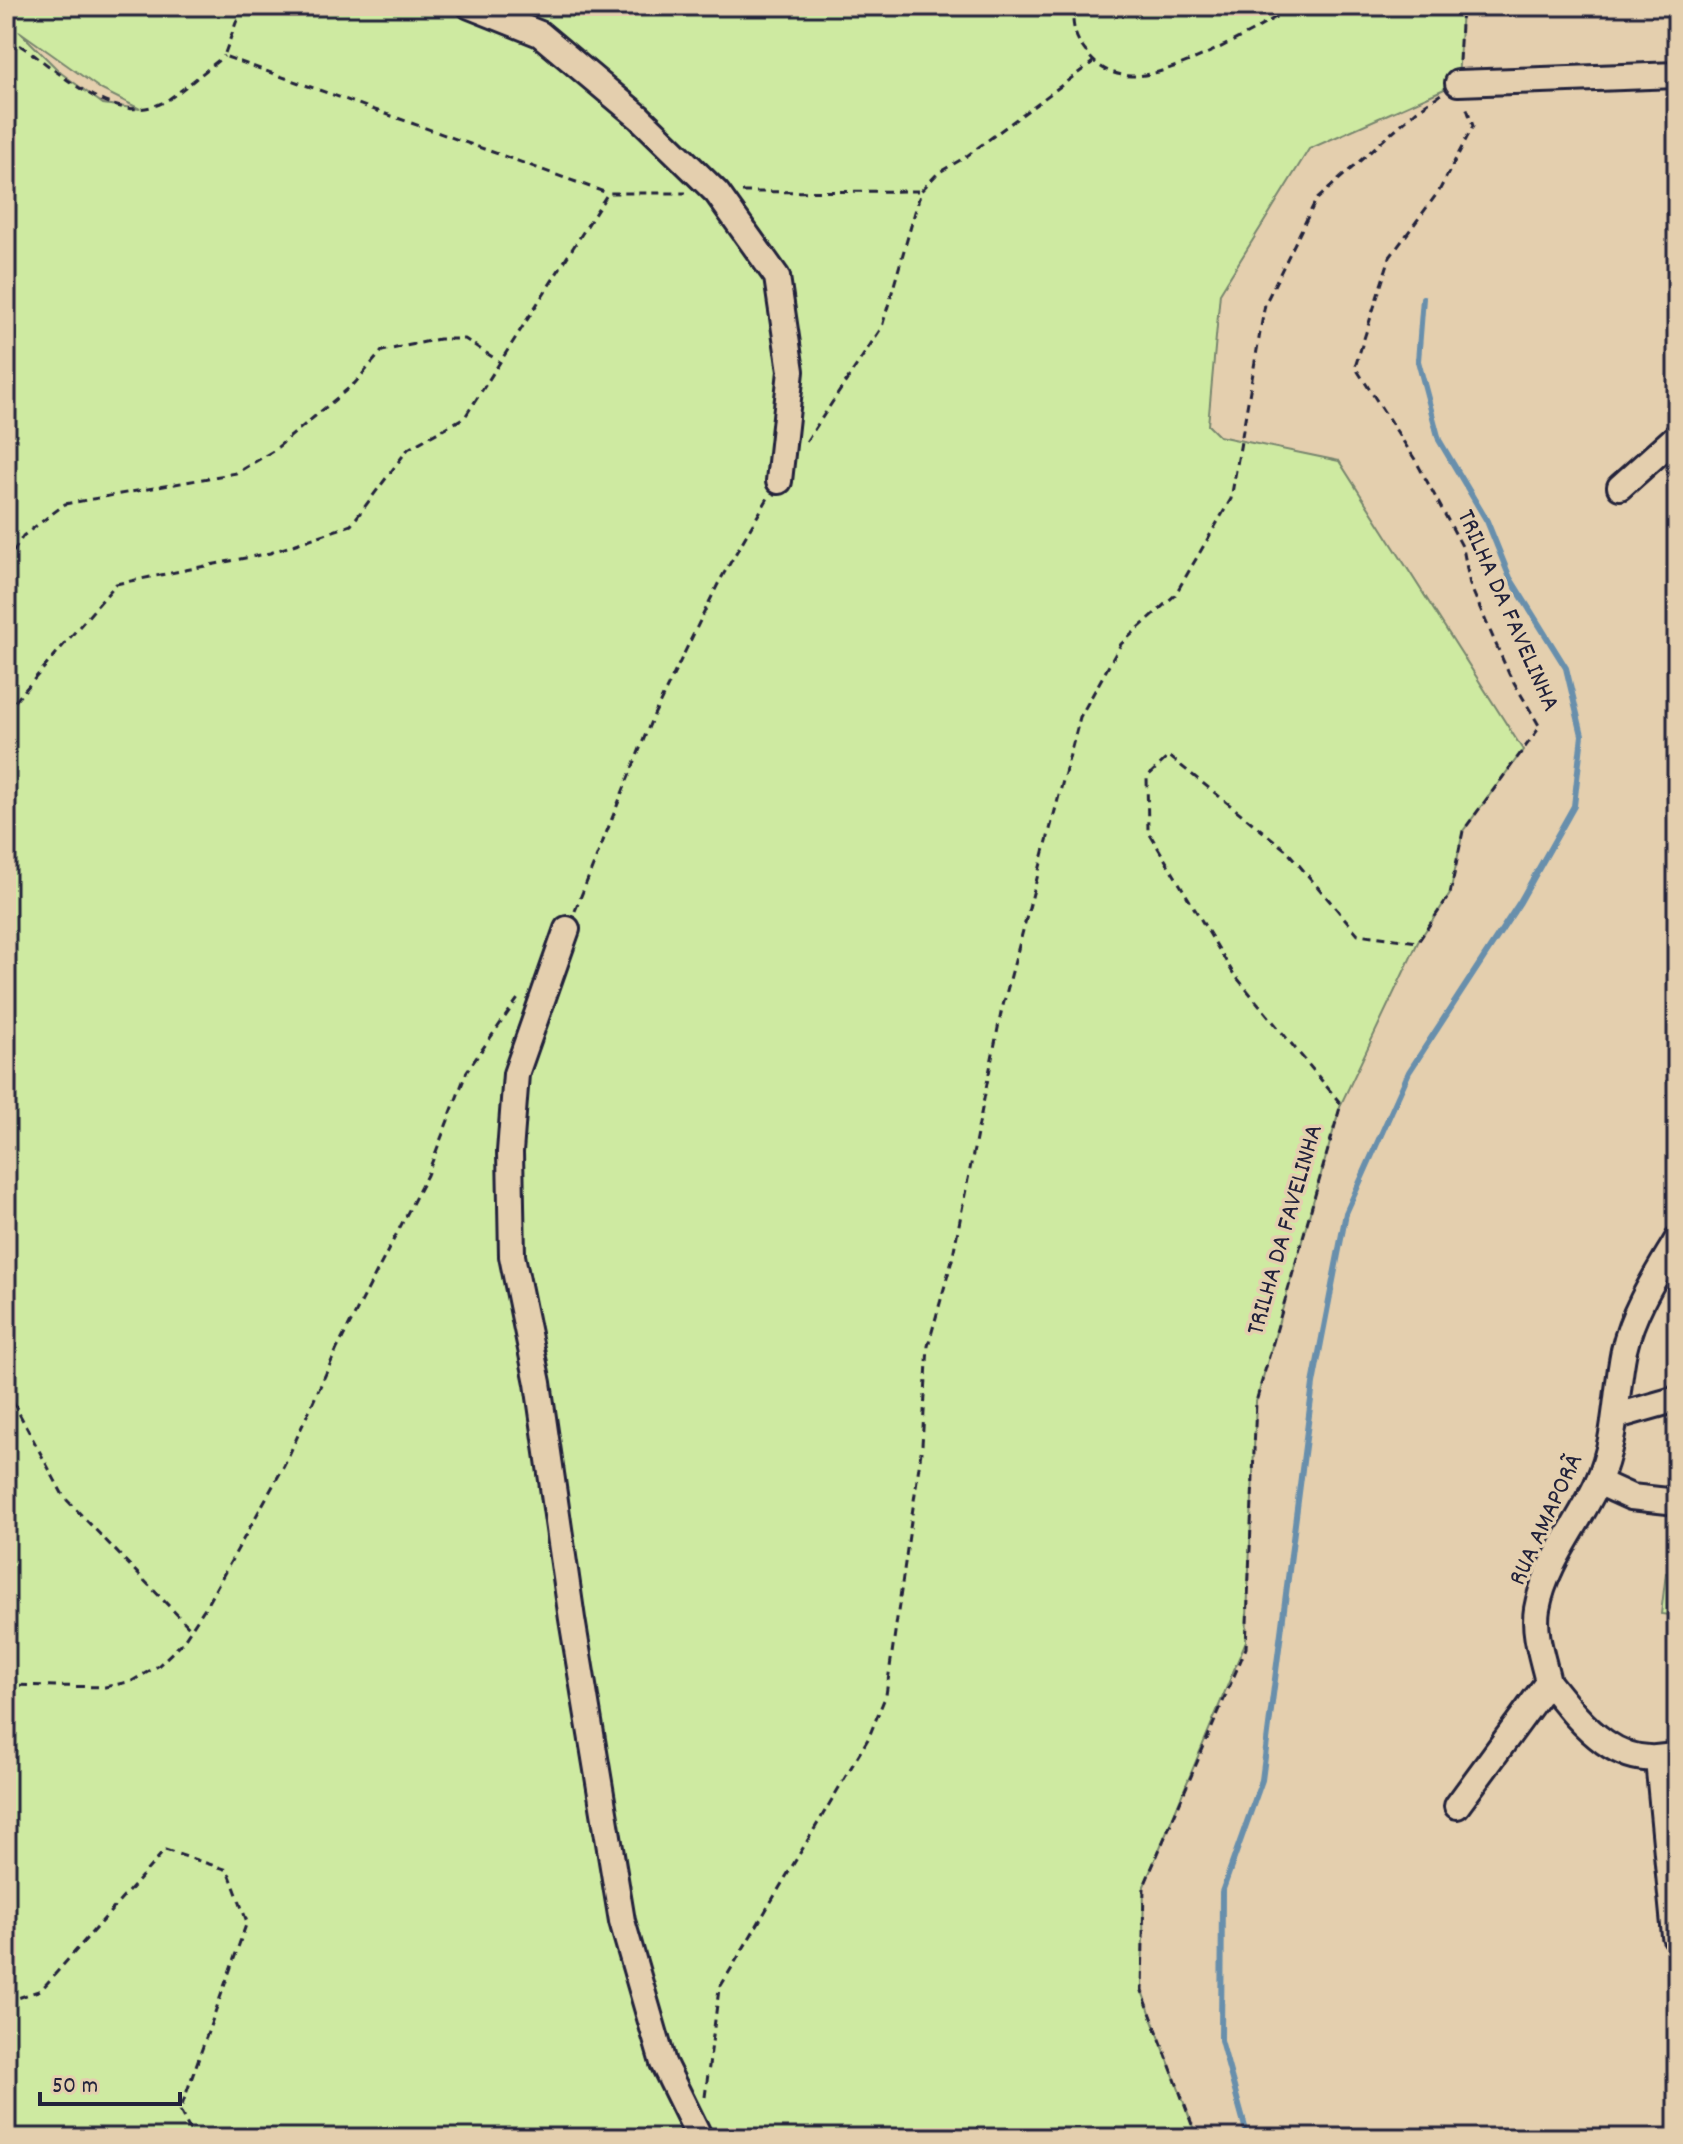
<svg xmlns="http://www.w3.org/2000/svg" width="1683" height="2144" font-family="Dekko,sans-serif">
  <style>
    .green { fill: #ceeaa1; stroke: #78866e; stroke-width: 2; fill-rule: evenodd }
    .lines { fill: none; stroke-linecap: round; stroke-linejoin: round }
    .stream { stroke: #688fac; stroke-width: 6 }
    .minor-casing { stroke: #22223b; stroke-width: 30 }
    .path { stroke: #22223b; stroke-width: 3; stroke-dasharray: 8 6; stroke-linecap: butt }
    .minor { stroke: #e4cfae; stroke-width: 24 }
    .labels { text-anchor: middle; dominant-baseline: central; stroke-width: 7; stroke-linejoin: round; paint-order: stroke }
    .street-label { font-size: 26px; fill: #22223b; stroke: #e4cfae }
  </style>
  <rect width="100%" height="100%" fill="#e4cfae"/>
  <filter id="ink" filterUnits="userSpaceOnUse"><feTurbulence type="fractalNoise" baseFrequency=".0125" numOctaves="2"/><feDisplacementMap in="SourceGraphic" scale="16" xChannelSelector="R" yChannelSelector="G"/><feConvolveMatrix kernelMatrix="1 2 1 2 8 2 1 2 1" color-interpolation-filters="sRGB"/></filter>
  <g filter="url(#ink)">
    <g class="green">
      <path d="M6 6H1462L1458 83 1309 149 1220 293 1208 425 1219 436 1339 461 1523 750 1463 831 1450 894 1418 942 1341 1104 1256 1402 1246 1641 1144 1886 1142 1991 1197 2138H6ZM19 31 102 90 140 109 103 104 61 73Z"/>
      <path d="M1666 1573 1677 1574V1616L1661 1614Z"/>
    </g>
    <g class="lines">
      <path class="stream" d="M1248 2138 1221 2040 1222 1892 1262 1780 1313 1384 1346 1213 1409 1072 1520 902 1574 806 1582 735 1566 668 1510 578 1487 521 1439 440 1418 361 1423 298"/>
      <defs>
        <g id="minor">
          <path d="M470 6 540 34 639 117 717 193 777 277 791 371 779 481"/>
          <path d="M1458 83 1677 75"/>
          <path d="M1620 487 1677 436"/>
          <path d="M567 929 516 1074 510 1152 512 1256 538 1383 572 1619 622 1921 663 2063 700 2138"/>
          <path d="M1617 1416 1677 1399"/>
          <path d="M1598 1482 1631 1497 1677 1502"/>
          <path d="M1548 1682C1579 1721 1618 1774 1677 1754"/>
          <path d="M1658 1760 1675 1936"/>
          <path d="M1457 1806 1548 1682C1543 1659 1533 1633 1537 1609 1545 1563 1579 1524 1598 1482 1617 1439 1615 1395 1624 1350 1633 1310 1657 1274 1677 1240"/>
        </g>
      </defs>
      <use href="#minor" class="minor-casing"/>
      <g class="path">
        <path d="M242 6 224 56 607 193"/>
        <path d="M1073 6C1072 25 1074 37 1086 52 1097 68 1114 76 1134 76 1171 76 1262 29 1292 6"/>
        <path d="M6 43 21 46C63 73 117 132 169 99 188 86 206 70 224 56"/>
        <path d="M1459 61 1462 6"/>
        <path d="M742 192 921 191"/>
        <path d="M806 442 882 327 921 191 938 173 964 158 1093 62"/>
        <path d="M6 564 23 536 65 504 236 473 273 451 355 383 382 351 439 339H465L500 362"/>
        <path d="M6 712 116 584 270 553 351 525 408 449 465 417 608 193H686"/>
        <path d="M575 911 651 721 719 582 768 498"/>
        <path d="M6 1389 64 1497 191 1629"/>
        <path d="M6 1685 105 1687 132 1681 158 1666 182 1643 206 1606 284 1466 337 1349 427 1175 467 1071 519 997"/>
        <path d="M6 2002 41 1990 165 1850 228 1870 247 1922 180 2111 194 2138"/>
        <path d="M705 2097 719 1989 868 1739 886 1695 922 1445 928 1346 952 1260 1001 1013 1080 717 1121 644 1175 595 1231 499 1265 304 1316 200 1416 111 1441 94"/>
        <path d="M1197 2138 1142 1991 1144 1886 1246 1648 1256 1402 1341 1104 1233 973 1148 831 1147 777 1169 756 1286 850 1358 934 1418 942 1450 894 1463 831 1540 727 1509 674 1470 585 1463 548 1416 461 1355 367 1390 257 1439 191 1473 126 1465 103"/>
      </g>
      <use href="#minor" class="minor"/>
    </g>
  </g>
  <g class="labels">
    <g class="street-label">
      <text transform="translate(1507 611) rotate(66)">TRILHA DA FAVELINHA</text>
      <text transform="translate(1286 1230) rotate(-74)">TRILHA DA FAVELINHA</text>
      <text transform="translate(1547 1520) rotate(-65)">RUA AMAPORÃ</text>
    </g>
  </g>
  <rect width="1683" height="2144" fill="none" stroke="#e4cfae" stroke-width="32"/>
  <rect x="16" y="16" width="1651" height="2112" fill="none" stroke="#22223b" stroke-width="3" filter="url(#ink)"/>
  <path d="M40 2092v12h140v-12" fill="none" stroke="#22223b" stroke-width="4"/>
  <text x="52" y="2092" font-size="24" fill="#22223b" stroke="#e4cfae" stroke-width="6" paint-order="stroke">50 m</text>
</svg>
